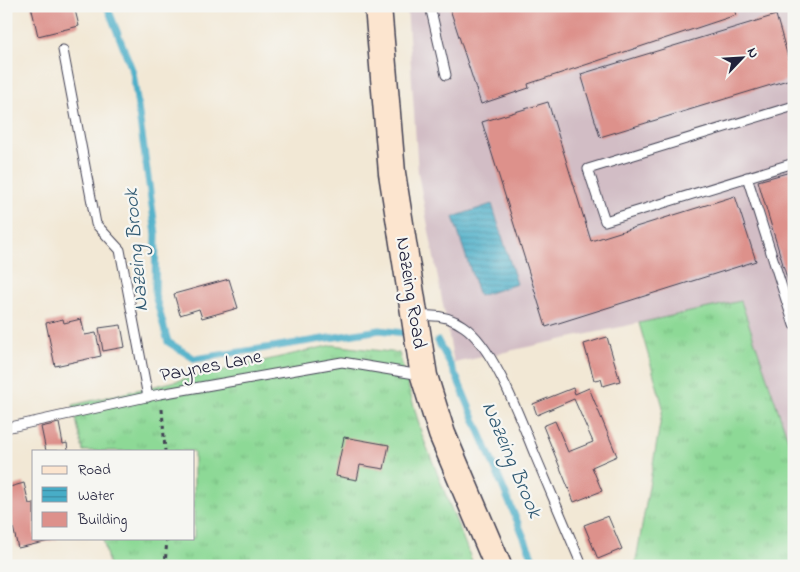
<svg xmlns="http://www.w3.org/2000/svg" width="800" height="572" font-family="'Indie Flower',sans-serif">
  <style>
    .industrial { fill: #d2bdc5 }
    .grass { fill: url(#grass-tufts); stroke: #587e68 }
    .water { fill: url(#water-rules); stroke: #356881 }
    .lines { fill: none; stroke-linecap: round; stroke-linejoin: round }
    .stream { stroke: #48adc7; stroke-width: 7 }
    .building { fill: #dd918b }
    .lane-casing { stroke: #414052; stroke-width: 11 }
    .secondary-casing { stroke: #414052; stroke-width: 29 }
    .path { stroke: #414052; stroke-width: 3; stroke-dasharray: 4 4; stroke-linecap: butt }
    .lane { stroke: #fff; stroke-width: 9 }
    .secondary { stroke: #fce5cf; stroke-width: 26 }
    .labels { text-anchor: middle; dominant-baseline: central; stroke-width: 4.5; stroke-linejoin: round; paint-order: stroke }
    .street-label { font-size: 20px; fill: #22223b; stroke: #f6f6f2 }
    .water-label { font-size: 21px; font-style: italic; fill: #315a73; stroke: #f6f6f2 }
  </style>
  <defs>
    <pattern id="grass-tufts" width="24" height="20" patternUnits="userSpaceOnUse" patternTransform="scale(1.25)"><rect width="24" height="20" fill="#8dd996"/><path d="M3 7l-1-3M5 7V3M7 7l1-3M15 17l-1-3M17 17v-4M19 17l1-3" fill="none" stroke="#79ba82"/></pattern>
    <pattern id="water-rules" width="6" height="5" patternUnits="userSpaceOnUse" patternTransform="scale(1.25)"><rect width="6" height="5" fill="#48adc7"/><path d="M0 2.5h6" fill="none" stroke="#3c8ca3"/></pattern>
  </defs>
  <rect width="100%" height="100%" fill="#f6f6f2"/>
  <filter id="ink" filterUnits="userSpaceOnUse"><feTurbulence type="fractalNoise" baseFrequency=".02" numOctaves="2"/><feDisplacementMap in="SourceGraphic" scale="10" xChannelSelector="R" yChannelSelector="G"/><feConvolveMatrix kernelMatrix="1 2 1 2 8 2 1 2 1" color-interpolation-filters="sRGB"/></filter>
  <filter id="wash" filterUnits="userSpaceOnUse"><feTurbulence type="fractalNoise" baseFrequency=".0096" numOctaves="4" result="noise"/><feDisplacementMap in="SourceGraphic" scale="20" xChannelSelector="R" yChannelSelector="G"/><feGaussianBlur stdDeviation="1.12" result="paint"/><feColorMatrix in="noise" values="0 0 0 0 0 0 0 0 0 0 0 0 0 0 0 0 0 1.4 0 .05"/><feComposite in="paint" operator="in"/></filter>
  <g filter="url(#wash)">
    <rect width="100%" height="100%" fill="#f2e8d5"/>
    <path class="industrial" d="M407 6H794V447L791 448 741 301 454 363 418 173Z"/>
    <g class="grass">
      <path d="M741 301 791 448 794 447V566H635L663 407 639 323Z"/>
      <path d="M332 345 399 353 422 435 474 566H109L103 538H194V451H83L73 405Z"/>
    </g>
    <path class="water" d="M492 204 517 284 479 296 453 217Z"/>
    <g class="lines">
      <g class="stream">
        <path d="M107 6 133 72 156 234 155 295 168 342 195 359 380 330 403 333"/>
        <path d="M438 341 457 378 536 566"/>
      </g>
    </g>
    <g id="blocks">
      <g class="building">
        <path d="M31 6H74L79 26 38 36Z"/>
        <path d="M449 6H733L736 15 528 84 529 88 481 104Z"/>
        <path d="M776 15 794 78 600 137 581 74Z"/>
        <path d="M548 102 591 241 735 196 756 261 546 327 482 122Z"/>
        <path d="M794 171V298H793L758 181Z"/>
        <path d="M229 279 238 308 202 318 199 309 180 315 174 294Z"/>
        <path d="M63 319 64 323 81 319 85 335 96 333 101 356 55 366 46 323Z"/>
        <path d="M121 325 125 347 103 351 99 328Z"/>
        <path d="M607 337 620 381 603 386 601 379 594 380 584 344Z"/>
        <path d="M573 388 575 394 589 388 617 456 592 467 602 491 574 502 543 426 555 421 568 452 593 442 574 399 537 415 533 404Z"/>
        <path d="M59 423 63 444 67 443 68 451H46L41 427Z"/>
        <path d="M344 437 389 445 384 469 360 465 357 480 336 476Z"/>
        <path d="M24 483 29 504 34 503V538L58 539 18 548 6 498V488Z"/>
        <path d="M608 516 622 549 598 559 584 525Z"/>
      </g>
    </g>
  </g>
  <g filter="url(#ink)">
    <use href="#blocks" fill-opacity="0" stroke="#414052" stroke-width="1"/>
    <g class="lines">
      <defs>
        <g id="lane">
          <path d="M430 6 446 75"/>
          <path d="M63 50 96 224 120 250 148 397"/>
          <path d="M794 106 588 169 605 221 794 163"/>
          <path d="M747 177 794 325"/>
          <path d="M416 317C433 314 449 316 463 326 494 346 521 421 535 455 550 490 565 526 580 561"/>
          <path d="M6 428 160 394 342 362 421 375"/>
        </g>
        <path id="secondary" d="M378 6 392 173 424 376 442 434 498 566"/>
      </defs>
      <use href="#lane" class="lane-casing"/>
      <use href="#secondary" class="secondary-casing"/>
      <g class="path">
        <path d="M162 409 165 451"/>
        <path d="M165 566 167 538"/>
      </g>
      <use href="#lane" class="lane"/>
      <use href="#secondary" class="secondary"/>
    </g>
  </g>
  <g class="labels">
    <g class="street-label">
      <text transform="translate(410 293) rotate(81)">Nazeing Road</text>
      <text transform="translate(211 367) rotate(-11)">Paynes Lane</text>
    </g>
    <g class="water-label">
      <text transform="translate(137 250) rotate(-95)">Nazeing Brook</text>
      <text transform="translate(511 460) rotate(67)">Nazeing Brook</text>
    </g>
  </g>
  <rect width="800" height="572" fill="none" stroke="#f6f6f2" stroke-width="25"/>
  <rect x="32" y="450" width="162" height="90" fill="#f6f6f2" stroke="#a1a1a9"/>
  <rect x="42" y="466" width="25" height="8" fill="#fce5cf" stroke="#a1a1a9"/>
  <text x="78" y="474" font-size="15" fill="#22223b">Road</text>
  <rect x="42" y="487" width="25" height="15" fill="url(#water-rules)" stroke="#a1a1a9"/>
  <text x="78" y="500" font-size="15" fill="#22223b">Water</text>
  <rect x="42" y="512" width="25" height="15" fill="#dd918b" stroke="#a1a1a9"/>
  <text x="78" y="524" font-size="15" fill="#22223b">Building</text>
  <g transform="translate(742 58) rotate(65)" stroke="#f6f6f2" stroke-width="4" paint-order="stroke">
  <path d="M0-4L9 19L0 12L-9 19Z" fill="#22223b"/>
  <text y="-8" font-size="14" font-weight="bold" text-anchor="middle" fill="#22223b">N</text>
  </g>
</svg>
